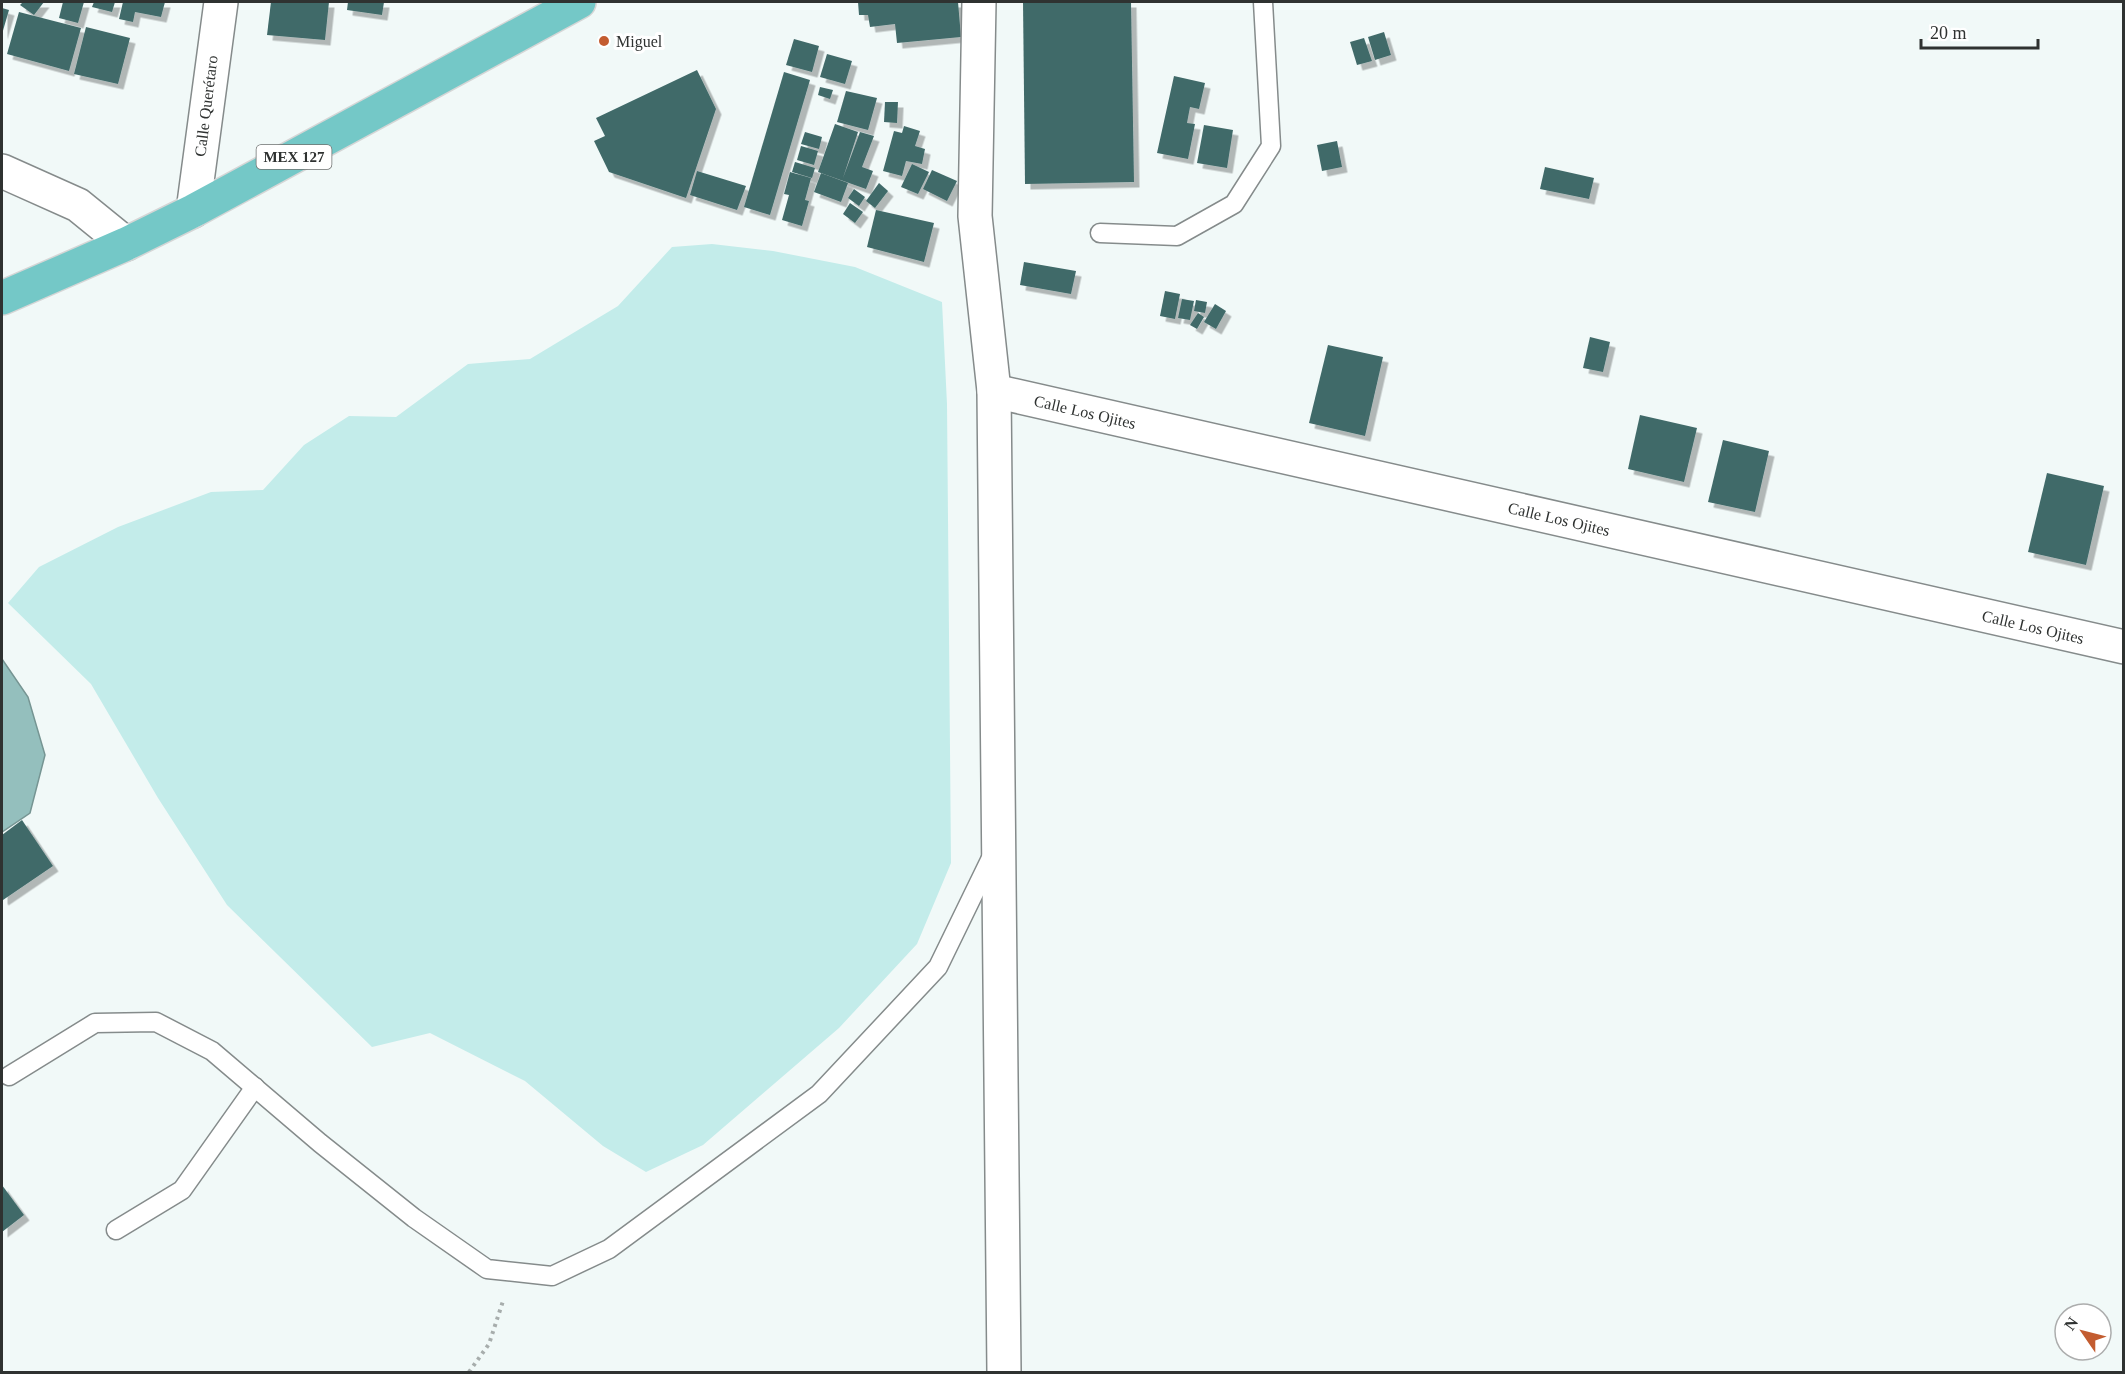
<svg xmlns="http://www.w3.org/2000/svg" width="2125" height="1374" font-family="'Times New Roman',serif">
  <style>
    .green { fill: #c3ecea }
    .water { fill: #94bfbd; stroke: #769593; stroke-width: 1.5 }
    .building { fill: #416a69; filter: url(#shadow) }
    .lines { fill: none; stroke-linecap: round; stroke-linejoin: round }
    .lane-casing { stroke: #858b8b; stroke-width: 21 }
    .street-casing { stroke: #858b8b; stroke-width: 36 }
    .primary-casing { stroke: #d5d6d6; stroke-width: 36 }
    .path { stroke: #a7adac; stroke-width: 4; stroke-dasharray: 3 4.5; stroke-linecap: butt }
    .lane { stroke: #fff; stroke-width: 18 }
    .street { stroke: #fff; stroke-width: 33 }
    .primary { stroke: #74c8c7; stroke-width: 33 }
    .poi-dot { fill: #c35c30; stroke: #fff; stroke-width: 2 }
    .labels { text-anchor: middle; dominant-baseline: central; stroke-width: 6; stroke-linejoin: round; paint-order: stroke }
    .shield { fill: #fff; stroke: #6d706f; stroke-width: 1.5 }
    .shield-label { font-size: 15px; font-weight: bold; fill: #2f3231 }
    .poi-label { font-size: 16px; fill: #2f3231; stroke: #fff; text-anchor: start }
    .street-label { font-size: 16px; fill: #2f3231; stroke: #fff }
  </style>
  <defs>
    <filter id="shadow"><feDropShadow dx="5.5" dy="5.5" stdDeviation="0" flood-color="#0004"/></filter>
  </defs>
  <rect width="100%" height="100%" fill="#f1f9f8"/>
  <path class="green" d="M712 244 773 251 855 267 942 302 947 404 951 863 917 944 839 1028 703 1145 646 1172 603 1146 525 1081 430 1033 372 1047 227 905 158 798 91 684 8 603 39 567 118 527 211 492 263 490 304 445 349 416 396 417 468 364 530 359 618 306 672 247Z"/>
  <path class="water" d="M2 659 28 697 45 755 30 813 2 832Z"/>
  <g class="building">
    <path d="M23 2H44L34 15 20 5Z"/>
    <path d="M63 2H84L78 23 59 18Z"/>
    <path d="M94 2H115L112 12 92 7Z"/>
    <path d="M123 2H165L161 17 135 12 133 22 119 19Z"/>
    <path d="M271 2H329L325 40 267 35Z"/>
    <path d="M348 2H384L382 15 347 10Z"/>
    <path d="M858 2H958L961 37 897 43 895 24 870 27 868 15H859Z"/>
    <path d="M1023 2H1131L1134 182 1025 184Z"/>
    <path d="M2 8 9 10 2 34Z"/>
    <path d="M19 12 81 28 69 71 7 54Z"/>
    <path d="M86 27 130 38 118 84 74 74Z"/>
    <path d="M1384 32 1391 55 1375 60 1368 37Z"/>
    <path d="M1364 38 1372 61 1357 65 1350 42Z"/>
    <path d="M794 39 819 46 812 72 786 65Z"/>
    <path d="M827 54 852 61 845 84 820 77Z"/>
    <path d="M697 70 716 109 686 198 609 172 594 141 605 136 596 118Z"/>
    <path d="M784 72 810 80 770 215 744 207Z"/>
    <path d="M1174 76 1205 83 1199 109 1190 107 1187 123 1195 124 1188 159 1157 153Z"/>
    <path d="M820 87 833 90 830 99 818 95Z"/>
    <path d="M846 91 877 98 868 130 837 122Z"/>
    <path d="M885 102H898L897 123 884 122Z"/>
    <path d="M835 124 858 132 843 178 860 132 874 136 862 167 873 171 866 189 818 172Z"/>
    <path d="M1204 125 1233 130 1227 168 1197 163Z"/>
    <path d="M904 126 920 131 915 146 925 149 922 164 906 161 902 176 883 171 894 131 902 133Z"/>
    <path d="M805 132 822 137 819 149 801 144Z"/>
    <path d="M1337 141 1342 167 1322 171 1317 145Z"/>
    <path d="M801 146 818 151 814 165 797 160Z"/>
    <path d="M795 162 815 168 812 178 792 172Z"/>
    <path d="M912 164 929 172 918 194 901 187Z"/>
    <path d="M1545 167 1594 178 1589 199 1540 189Z"/>
    <path d="M932 170 957 181 947 201 923 189Z"/>
    <path d="M697 171 746 186 737 210 690 195Z"/>
    <path d="M790 172 811 178 805 200 809 201 802 226 782 220 789 195 784 194Z"/>
    <path d="M821 173 848 183 841 202 814 192Z"/>
    <path d="M879 183 888 191 875 208 866 201Z"/>
    <path d="M854 189 865 197 859 206 848 198Z"/>
    <path d="M850 203 863 212 855 223 843 214Z"/>
    <path d="M876 210 934 223 924 262 867 247Z"/>
    <path d="M1024 262 1076 271 1071 294 1020 285Z"/>
    <path d="M1165 291 1180 294 1175 319 1160 316Z"/>
    <path d="M1182 299 1194 301 1190 320 1178 318Z"/>
    <path d="M1196 300 1207 302 1205 313 1194 311Z"/>
    <path d="M1215 304 1226 311 1216 329 1204 322Z"/>
    <path d="M1198 313 1204 317 1197 329 1190 325Z"/>
    <path d="M1590 337 1610 342 1603 372 1583 368Z"/>
    <path d="M1328 345 1383 357 1365 436 1309 423Z"/>
    <path d="M1640 415 1697 428 1684 482 1628 469Z"/>
    <path d="M1723 440 1769 451 1755 512 1708 502Z"/>
    <path d="M2047 473 2104 486 2086 565 2028 552Z"/>
    <path d="M22 820 53 866 3 900 2 898V835Z"/>
    <path d="M2 1185 24 1215 2 1232Z"/>
  </g>
  <g class="lines">
    <defs>
      <g id="lane">
        <path d="M1100 233 1177 236 1234 204 1271 146 1263 2"/>
        <path d="M9 1076 95 1023 156 1022 212 1051 320 1143 414 1218 487 1269 552 1276 609 1249 819 1094 938 967 993 854"/>
        <path d="M116 1230 182 1190 255 1087"/>
      </g>
      <g id="street">
        <path d="M979 2 975 216 994 391 1004 1372"/>
        <path d="M2 171 78 205 126 244"/>
        <path d="M193 211 221 2"/>
        <path d="M994 391 2124 647"/>
      </g>
      <path id="primary" d="M2 298 126 244 193 211 579 2"/>
    </defs>
    <use href="#lane" class="lane-casing"/>
    <use href="#street" class="street-casing"/>
    <use href="#primary" class="primary-casing"/>
    <path class="path" d="M469 1372 489 1344 503 1301"/>
    <use href="#lane" class="lane"/>
    <use href="#street" class="street"/>
    <use href="#primary" class="primary"/>
  </g>
  <circle class="poi-dot" cx="604" cy="41" r="6"/>
  <g class="labels">
    <rect class="shield" x="256.5" y="145" width="75" height="24" rx="4.5"/>
    <g class="shield-label">
      <text x="294" y="157">MEX 127</text>
    </g>
    <g class="poi-label">
      <text x="616" y="41">Miguel</text>
    </g>
    <g class="street-label">
      <text transform="translate(206 106) rotate(-83)">Calle Querétaro</text>
      <text transform="translate(1085 412) rotate(13)">Calle Los Ojites</text>
      <text transform="translate(1559 519) rotate(13)">Calle Los Ojites</text>
      <text transform="translate(2033 627) rotate(13)">Calle Los Ojites</text>
    </g>
  </g>
  <rect width="2125" height="1374" fill="none" stroke="#2f3231" stroke-width="6"/>
  <g transform="translate(2083 1332) rotate(305)"><circle r="28" fill="#ffffff" stroke="#acadad" stroke-width="1.5"/>
  <path d="M0-4.5L10 22L0 15L-10 22Z" fill="#c35c30"/>
  <text y="-9" font-size="16" font-weight="bold" text-anchor="middle" fill="#2f3231">N</text>
  </g>
  <path d="M1921 39v9h117v-9" fill="none" stroke="#2f3231" stroke-width="3"/>
  <text x="1930" y="39" font-size="18" fill="#2f3231" stroke="#ffffff" stroke-width="4.5" paint-order="stroke">20 m</text>
</svg>
